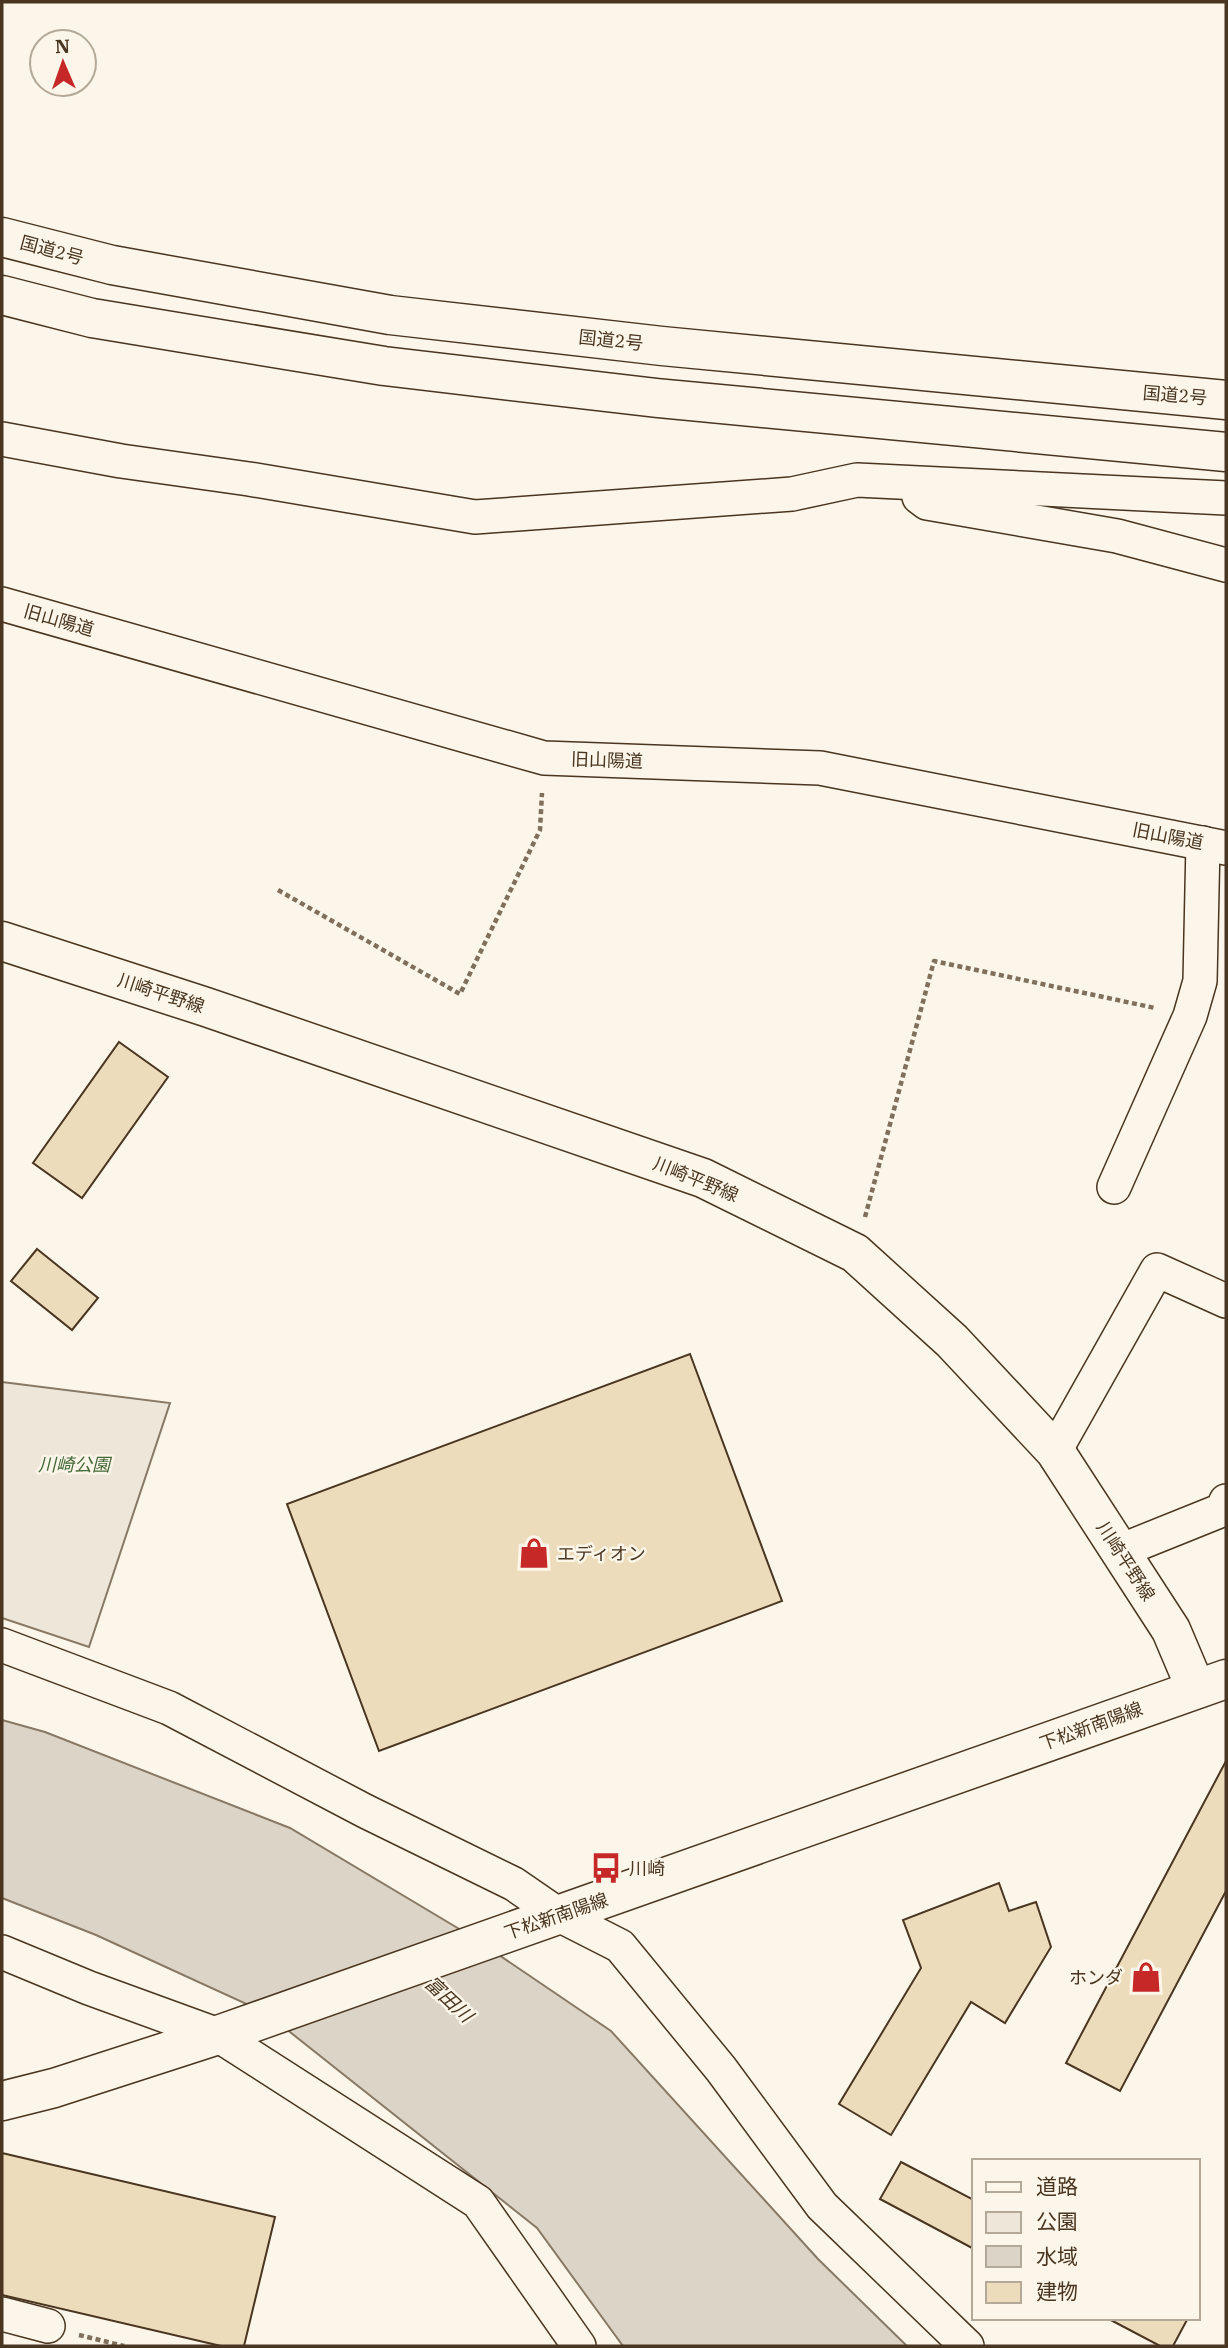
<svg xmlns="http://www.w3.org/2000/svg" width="1228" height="2348" font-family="'IBM Plex Serif','Noto Sans JP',serif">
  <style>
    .green { fill: #ede6d9; stroke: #887966; stroke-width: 2 }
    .water { fill: #dcd4c6; stroke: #887966; stroke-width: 2 }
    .building { fill: #ecdcbc; stroke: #4a3520; stroke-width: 2 }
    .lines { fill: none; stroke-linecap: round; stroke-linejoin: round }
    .street-casing { stroke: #4a3520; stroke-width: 36 }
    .secondary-casing { stroke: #4a3520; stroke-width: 41 }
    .highway-casing { stroke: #4a3520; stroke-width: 41 }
    .path { stroke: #7f6f5c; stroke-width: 4.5; stroke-dasharray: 5 3.5; stroke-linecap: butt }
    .street { stroke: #fbf6e9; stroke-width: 33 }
    .secondary { stroke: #fbf6e9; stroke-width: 38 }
    .highway { stroke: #fbf6e9; stroke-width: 38 }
    .labels { text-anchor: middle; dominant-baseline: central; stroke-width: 5; stroke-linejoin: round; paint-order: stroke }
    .street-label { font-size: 18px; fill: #4a3520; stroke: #fbf6e9 }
    .park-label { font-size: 18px; font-style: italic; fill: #436837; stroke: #fbf6e9 }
    .poi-label { font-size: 18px; fill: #4a3520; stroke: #fbf6e9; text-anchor: start }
    .water-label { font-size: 19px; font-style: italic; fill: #4a3520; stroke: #fbf6e9 }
  </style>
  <rect width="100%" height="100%" fill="#fbf6e9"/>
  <path class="green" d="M2 1382 170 1403 89 1647 2 1618Z"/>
  <path class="water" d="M2 1720 45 1732 290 1828 471 1936 611 2031 818 2259 907 2346H623L537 2228 266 2013 96 1935 2 1898Z"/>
  <g class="building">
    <path d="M119 1042 168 1077 82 1198 33 1163Z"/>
    <path d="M37 1249 98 1298 72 1330 11 1281Z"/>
    <path d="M690 1354 782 1601 379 1751 287 1504Z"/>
    <path d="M1226 1761V1891L1120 2091 1066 2063Z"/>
    <path d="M999 1883 1009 1911 1036 1902 1051 1947 1005 2023 971 2002 891 2135 839 2104 921 1968 903 1920Z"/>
    <path d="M2 2153 275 2217 244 2346H221L2 2295Z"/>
    <path d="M901 2162 974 2200V2249L880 2199Z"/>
    <path d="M1107 2318H1188L1173 2346H1160Z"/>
  </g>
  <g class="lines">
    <defs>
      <g id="street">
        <path d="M2 439 121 461 249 479 475 517 792 494 857 480 1226 498"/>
        <path d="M919 497 927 503 1117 536 1226 565"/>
        <path d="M2 604 544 758 820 768 1226 848"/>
        <path d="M1114 1187 1190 1016 1200 981 1203 843"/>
        <path d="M1055 1451 1157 1270 1226 1301"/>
        <path d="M1120 1551 1222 1510 1226 1501"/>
        <path d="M2 1645 169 1708 365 1811 514 1884 559 1915 620 1946 721 2069 822 2206 967 2346"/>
        <path d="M2 1952 89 1988 218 2035 478 2202 579 2346"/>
        <path d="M2 2314 48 2326"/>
      </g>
      <g id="secondary">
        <path d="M2 941 206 1007 703 1178 855 1253 952 1341 1055 1451 1171 1630 1196 1689"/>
        <path d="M2 2101 54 2088 218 2035 1226 1679"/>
      </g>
      <g id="highway">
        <path d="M2 237 112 265 390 315 662 346 1226 400"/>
        <path d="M2 295 92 318 384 366 657 398 1226 452"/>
      </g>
    </defs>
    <use href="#street" class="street-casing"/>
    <use href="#secondary" class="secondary-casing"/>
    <use href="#highway" class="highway-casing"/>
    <g class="path">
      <path d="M278 890 460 994 540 830 542 793"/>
      <path d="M865 1217 934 961 1155 1008"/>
      <path d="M79 2335 124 2346"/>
    </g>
    <use href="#street" class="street"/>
    <use href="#secondary" class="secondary"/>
    <use href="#highway" class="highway"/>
  </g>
  <defs>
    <symbol id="shop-bare" viewBox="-9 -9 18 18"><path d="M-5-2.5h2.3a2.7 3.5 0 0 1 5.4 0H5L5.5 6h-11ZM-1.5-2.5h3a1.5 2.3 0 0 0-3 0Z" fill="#c62828" stroke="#fbf6e9" stroke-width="2.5" paint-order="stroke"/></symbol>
    <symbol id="bus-bare" viewBox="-9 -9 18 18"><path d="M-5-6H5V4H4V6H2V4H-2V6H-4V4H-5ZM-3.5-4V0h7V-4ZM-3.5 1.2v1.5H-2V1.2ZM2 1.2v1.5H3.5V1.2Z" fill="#c62828" stroke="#fbf6e9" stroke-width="2.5" paint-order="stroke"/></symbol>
  </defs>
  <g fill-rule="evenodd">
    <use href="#shop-bare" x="512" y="1531" width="44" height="44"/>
    <use href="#bus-bare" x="584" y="1846" width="44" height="44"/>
    <use href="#shop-bare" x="1124" y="1955" width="44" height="44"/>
  </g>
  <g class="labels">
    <g class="street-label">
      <text transform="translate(52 250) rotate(15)">国道2号</text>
      <text transform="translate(611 340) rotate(6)">国道2号</text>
      <text transform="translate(1175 395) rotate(5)">国道2号</text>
      <text transform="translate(59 620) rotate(16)">旧山陽道</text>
      <text transform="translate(607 760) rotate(2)">旧山陽道</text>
      <text transform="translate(1168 836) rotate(11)">旧山陽道</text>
      <text transform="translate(161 993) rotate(18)">川崎平野線</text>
      <text transform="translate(696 1179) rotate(22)">川崎平野線</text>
      <text transform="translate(1126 1561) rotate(57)">川崎平野線</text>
      <text transform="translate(1091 1726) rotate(-20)">下松新南陽線</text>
      <text transform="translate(556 1916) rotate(-19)">下松新南陽線</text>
    </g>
    <g class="park-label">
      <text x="74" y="1464">川崎公園</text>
    </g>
    <g class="poi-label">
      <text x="557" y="1553">エディオン</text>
      <text x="629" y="1868">川崎</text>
      <text x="1123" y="1977" text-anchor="end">ホンダ</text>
    </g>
    <g class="water-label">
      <text transform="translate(449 1999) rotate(43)">富田川</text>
    </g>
  </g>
  <rect width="1228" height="2348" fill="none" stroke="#4a3520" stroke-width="7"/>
  <rect x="972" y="2159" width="228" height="161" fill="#fbf6e9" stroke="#b4a999" stroke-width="2"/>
  <rect x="986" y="2182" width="35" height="10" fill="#fbf6e9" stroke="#b4a999" stroke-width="2"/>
  <text x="1036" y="2194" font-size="21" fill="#4a3520">道路</text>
  <rect x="986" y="2212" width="35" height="21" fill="#ede6d9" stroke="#b4a999" stroke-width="2"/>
  <text x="1036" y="2229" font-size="21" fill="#4a3520">公園</text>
  <rect x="986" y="2246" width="35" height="21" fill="#dcd4c6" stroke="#b4a999" stroke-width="2"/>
  <text x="1036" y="2264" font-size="21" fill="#4a3520">水域</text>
  <rect x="986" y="2282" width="35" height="21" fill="#ecdcbc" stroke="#b4a999" stroke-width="2"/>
  <text x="1036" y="2299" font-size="21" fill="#4a3520">建物</text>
  <g transform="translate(63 63) rotate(358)"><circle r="33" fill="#fbf6e9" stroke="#b4a999" stroke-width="2"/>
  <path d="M0-5L12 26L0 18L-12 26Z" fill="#c62828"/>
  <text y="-10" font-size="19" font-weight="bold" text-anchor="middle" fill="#4a3520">N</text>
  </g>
</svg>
